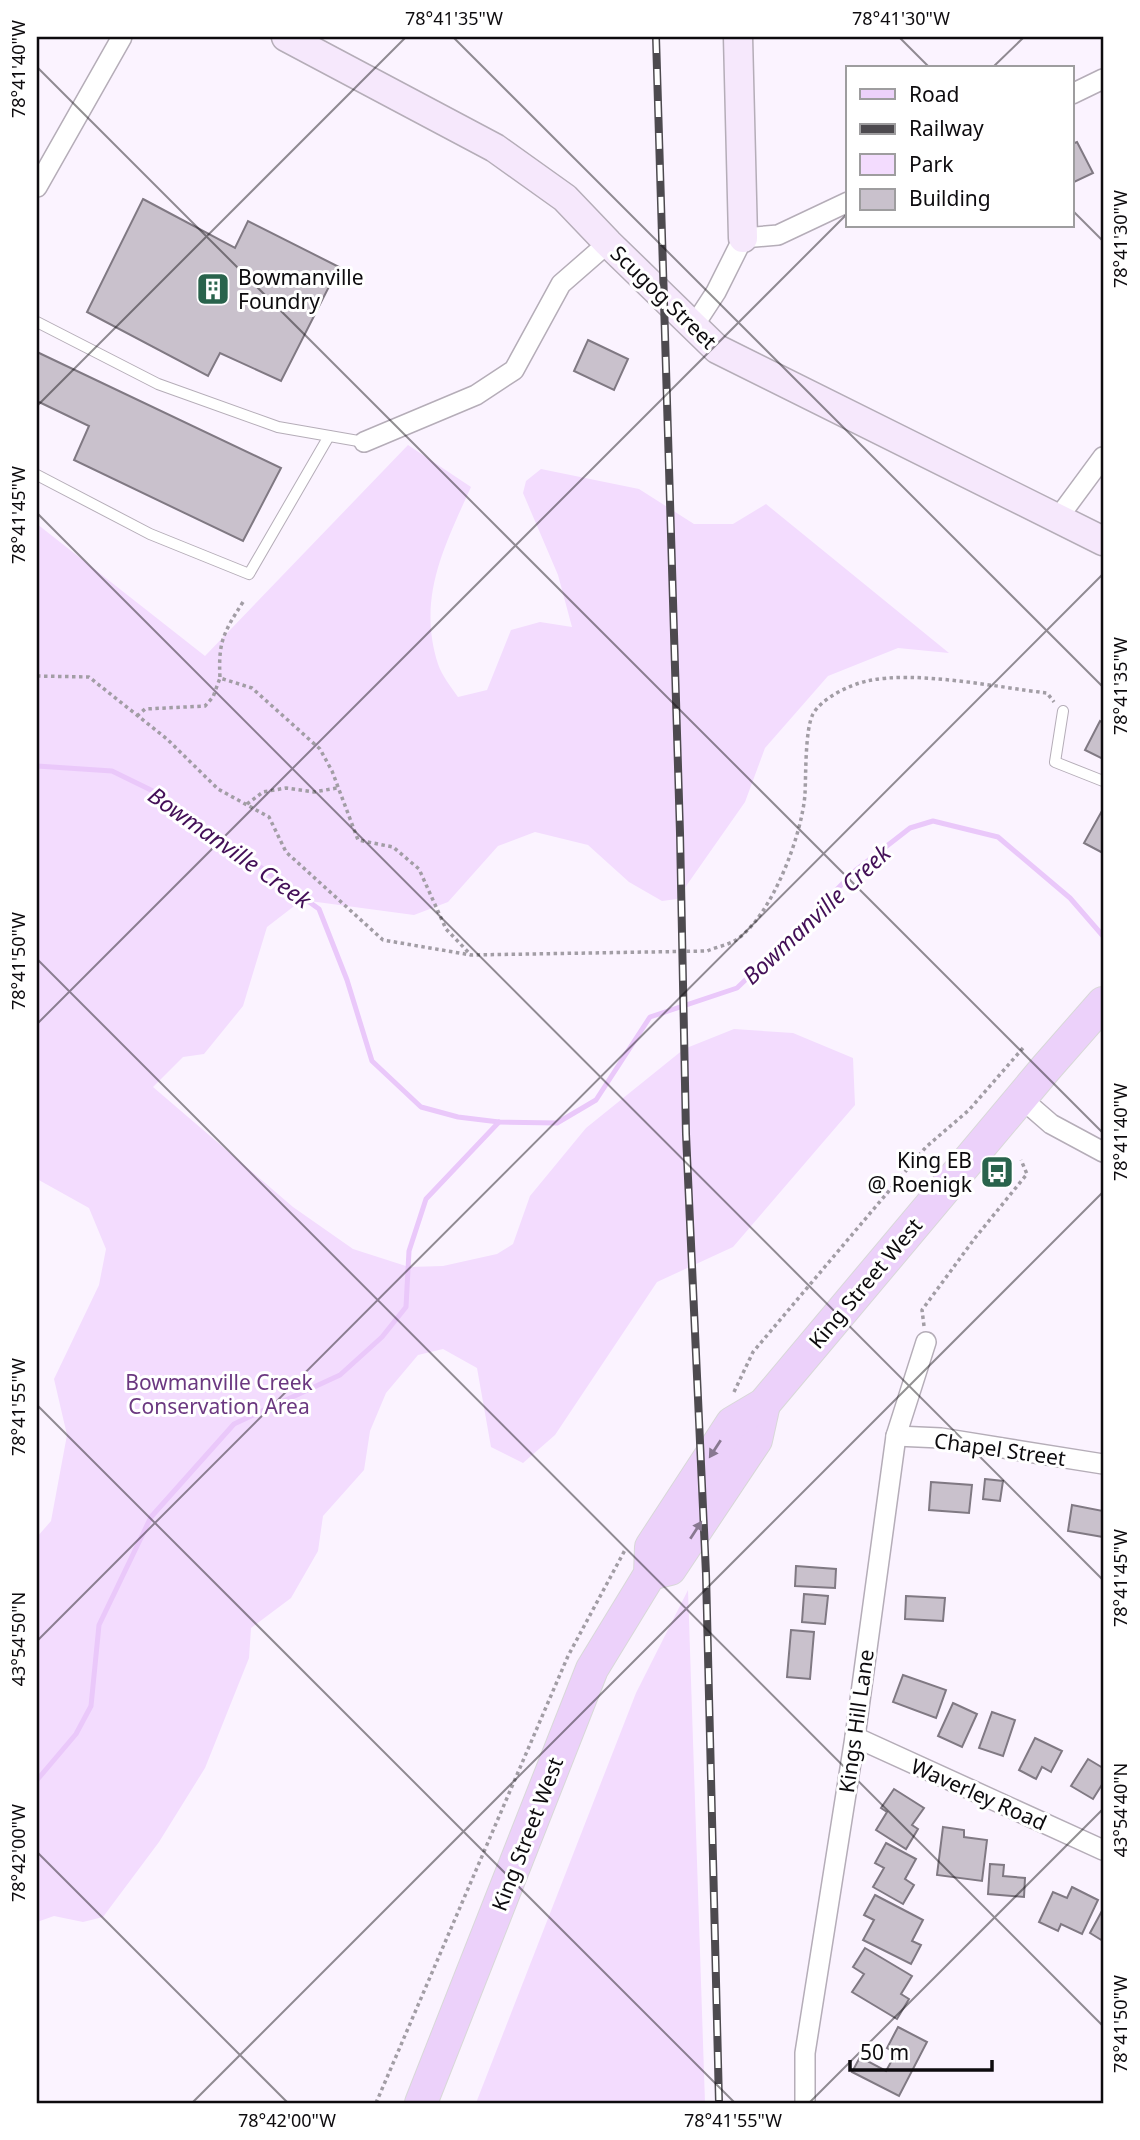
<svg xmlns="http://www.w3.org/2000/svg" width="1140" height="2140" font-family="'Noto Sans',sans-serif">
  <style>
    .green { fill: #f3dcfe }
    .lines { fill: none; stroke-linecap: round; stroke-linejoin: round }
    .stream { stroke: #eac8fa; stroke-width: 5 }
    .building { fill: #c9c1cc; stroke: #807983; stroke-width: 2 }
    .lane-casing { stroke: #b5adb8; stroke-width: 12 }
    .street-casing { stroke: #b5adb8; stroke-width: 22 }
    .secondary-casing { stroke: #b5adb8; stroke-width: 31 }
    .primary-casing { stroke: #d8d8d8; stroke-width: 34 }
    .path { stroke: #a29da5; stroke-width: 3.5; stroke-dasharray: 3.5 3.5; stroke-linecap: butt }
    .lane { stroke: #fff; stroke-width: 10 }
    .street { stroke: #fff; stroke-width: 19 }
    .secondary { stroke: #f6e8fc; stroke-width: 28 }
    .primary { stroke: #ecd1fa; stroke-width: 32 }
    .rail-casing { stroke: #4d4a4f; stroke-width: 8 }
    .rail { stroke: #fff; stroke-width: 5; stroke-dasharray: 16; stroke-linecap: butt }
    .oneway { fill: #887890 }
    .ticks { fill: none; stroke: #0d0b0e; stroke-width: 2; stroke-opacity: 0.45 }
    .labels { text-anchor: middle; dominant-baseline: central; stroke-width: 6; stroke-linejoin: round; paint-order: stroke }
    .poi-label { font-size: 21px; fill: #0d0b0e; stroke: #fff; text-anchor: start }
    .street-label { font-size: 21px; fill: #0d0b0e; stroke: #fff }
    .park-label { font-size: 21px; fill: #6b3880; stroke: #fff }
    .water-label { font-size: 23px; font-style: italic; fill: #430f57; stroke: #fff }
    .neatline { fill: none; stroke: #0d0b0e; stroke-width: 2.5 }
    .ticks-label { font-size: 18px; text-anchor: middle; fill: #0d0b0e }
  </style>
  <rect width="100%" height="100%" fill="#fbf3ff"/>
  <g class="green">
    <path d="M408 445 471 487C444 547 417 598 438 664 442 676 451 687 458 697L487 690 511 630 540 622 572 627 558 575 523 493 526 481 541 469 639 489 694 524H733L766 504 949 653 898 648 828 676 765 748 745 802 677 899 662 901 629 882 588 845 535 832 498 846 448 902 414 915 302 900 267 927 243 1006 204 1054 183 1057 153 1087 293 1207 353 1249 409 1267 443 1266 497 1254 513 1244 530 1196 586 1128 684 1049 734 1029 793 1033 853 1058 855 1105 733 1247 657 1282 555 1435 523 1463 491 1447 477 1368 443 1349 418 1355 386 1393 370 1431 364 1470 323 1516 318 1551 291 1598 251 1628 249 1658 205 1768 159 1842 103 1917 83 1922 54 1916 37 1922V1537L51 1521 67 1435 54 1379 99 1285 106 1249 89 1208 37 1179V524L205 656Z"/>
    <path d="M688 1590 705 2103H476L636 1693Z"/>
  </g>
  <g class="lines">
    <g class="stream">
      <path d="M37 766 112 771 157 793 319 909 347 980 372 1061 421 1107 458 1117 499 1122 557 1123 596 1100 650 1017 737 988 784 943 856 870 910 828 933 821 998 837 1070 898 1103 936"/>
      <path d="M37 1780 76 1734 91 1706 99 1625 151 1517 234 1424 340 1375 382 1337 406 1307 409 1251 426 1199 499 1122"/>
    </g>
  </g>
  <g class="building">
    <path d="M1077 142 1093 173 1072 183V144Z"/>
    <path d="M143 199 235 248 248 221 339 267 281 381 220 353 208 376 87 312Z"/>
    <path d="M588 340 628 359 614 390 574 371Z"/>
    <path d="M37 352 281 468 243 541 74 460 89 426 37 401Z"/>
    <path d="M1100 721 1103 723V759L1085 750Z"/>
    <path d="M1103 809V853L1084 843Z"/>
    <path d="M985 1479 1003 1481 1000 1501 983 1499Z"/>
    <path d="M931 1482 972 1485 969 1513 929 1510Z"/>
    <path d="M1072 1505 1103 1511V1537L1068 1531Z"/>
    <path d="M796 1566 836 1569 835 1588 795 1586Z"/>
    <path d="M804 1594 828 1596 825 1624 802 1622Z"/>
    <path d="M906 1596 945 1598 943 1621 905 1619Z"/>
    <path d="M791 1630 814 1632 810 1679 787 1677Z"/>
    <path d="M903 1675 946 1690 936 1718 893 1702Z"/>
    <path d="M953 1703 977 1714 962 1747 938 1736Z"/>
    <path d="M992 1712 1015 1720 1003 1756 979 1748Z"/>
    <path d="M1035 1738 1062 1751 1051 1772 1042 1767 1036 1779 1019 1770Z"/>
    <path d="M1088 1759 1103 1768V1783L1093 1799 1071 1786Z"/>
    <path d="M894 1789 924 1808 912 1825 918 1829 906 1849 876 1830 887 1812 881 1808Z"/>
    <path d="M943 1827 964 1830V1837L987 1840 982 1881 937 1875Z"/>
    <path d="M886 1843 916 1859 905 1879 914 1885 903 1904 873 1887 884 1868 875 1863Z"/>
    <path d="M990 1864 1004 1865 1003 1876 1025 1878 1024 1897 988 1894Z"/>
    <path d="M1072 1887 1098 1900 1082 1934 1061 1924 1058 1931 1039 1922 1053 1892 1067 1898Z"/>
    <path d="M875 1895 923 1920 912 1941 921 1945 911 1964 863 1940 874 1920 864 1915Z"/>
    <path d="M1103 1909V1941L1090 1933Z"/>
    <path d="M865 1948 912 1976 901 1994 909 1999 897 2019 852 1992 864 1974 853 1967Z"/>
    <path d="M898 2027 927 2042 899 2096 852 2072 860 2057 886 2071 896 2053 887 2048Z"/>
  </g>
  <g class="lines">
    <defs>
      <g id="lane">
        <path d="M37 322 158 384 278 427 364 442"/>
        <path d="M37 475 150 534 249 574 329 436"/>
        <path d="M1063 711 1055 762 1103 781"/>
      </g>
      <g id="street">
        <path d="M1072 94 1103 79"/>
        <path d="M37 187 122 37"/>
        <path d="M693 327 716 292 743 238 778 235 848 202"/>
        <path d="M364 442 476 395 514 370 561 284 608 243"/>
        <path d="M1058 518 1103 457"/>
        <path d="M1021 1098 1051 1124 1103 1152"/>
        <path d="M896 1436 941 1438 1103 1464"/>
        <path d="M855 1737 1103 1850"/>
        <path d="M805 2103V2053L855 1737 896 1436 926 1342"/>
      </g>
      <g id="secondary">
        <path d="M286 37 495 148 565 198 608 243 717 349 1103 541"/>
        <path d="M738 37 743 238"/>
      </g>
      <g id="primary">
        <path d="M650 1574 670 1569 756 1440 764 1404"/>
        <path d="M421 2103 592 1669 650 1574 651 1547 732 1423 764 1404 1046 1068 1103 1003"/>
      </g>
    </defs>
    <use href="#lane" class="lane-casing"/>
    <use href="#street" class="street-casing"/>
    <use href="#secondary" class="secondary-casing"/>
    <use href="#primary" class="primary-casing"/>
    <g class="path">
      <path d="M243 602C224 632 218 641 220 678L252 688 320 749 332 771 358 840 393 847 419 869 446 929 471 955"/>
      <path d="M37 676 89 677 167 739 218 789 269 817 286 852 383 940 471 955 707 951C716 947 728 945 736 940 772 916 802 835 805 794 806 775 805 729 813 714 822 698 849 685 867 681 915 670 996 687 1047 693L1054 702"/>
      <path d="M137 716 145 709 205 706 213 697 220 678"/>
      <path d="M247 804 263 792 286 788 314 792 337 788"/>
      <path d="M924 1326 922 1310 975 1238 1027 1174 1021 1160"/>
      <path d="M734 1392 753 1352 926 1147 969 1110 1023 1048"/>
      <path d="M376 2103 568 1656 625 1550"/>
    </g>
    <use href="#lane" class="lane"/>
    <use href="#street" class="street"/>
    <use href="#secondary" class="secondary"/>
    <use href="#primary" class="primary"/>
    <defs>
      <path id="rail" d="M656 37 680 833 686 1134 706 1574 719 2103"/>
    </defs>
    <use href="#rail" class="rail-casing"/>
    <use href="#rail" class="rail"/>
  </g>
  <defs><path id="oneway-solid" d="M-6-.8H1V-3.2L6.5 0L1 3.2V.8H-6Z" transform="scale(1.75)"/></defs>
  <g class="oneway">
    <use href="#oneway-solid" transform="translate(715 1449) rotate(123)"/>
    <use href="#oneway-solid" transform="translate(696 1530) rotate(-57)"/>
  </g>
  <path class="ticks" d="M453 37 1103 687M899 37 930 68M37 67 1103 1133M992 68 1024 37M1072 210 1103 241M37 406 406 37M37 513 1103 1580M37 959 1103 2026M37 1024 848 213M37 1405 735 2103M37 1641 1103 574M37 1852 288 2103M192 2103 1103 1192M809 2103 1103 1809"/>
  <defs>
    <symbol id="building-square" viewBox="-11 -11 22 22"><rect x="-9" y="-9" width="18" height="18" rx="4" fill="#29634c" stroke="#fff"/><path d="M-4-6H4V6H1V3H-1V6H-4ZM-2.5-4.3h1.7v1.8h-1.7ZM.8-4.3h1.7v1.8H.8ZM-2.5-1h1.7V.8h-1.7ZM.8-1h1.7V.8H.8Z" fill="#fff"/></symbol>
    <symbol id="bus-square" viewBox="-11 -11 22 22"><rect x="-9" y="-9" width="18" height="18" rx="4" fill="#29634c" stroke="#fff"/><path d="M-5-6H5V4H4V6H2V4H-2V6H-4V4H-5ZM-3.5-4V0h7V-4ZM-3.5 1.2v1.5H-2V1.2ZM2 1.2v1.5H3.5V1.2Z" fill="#fff"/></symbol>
  </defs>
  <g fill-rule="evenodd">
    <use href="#building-square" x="194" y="270" width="38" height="38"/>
    <use href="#bus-square" x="978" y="1153" width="38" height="38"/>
  </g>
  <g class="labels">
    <g class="poi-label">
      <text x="238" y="277">Bowmanville<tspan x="238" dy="24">Foundry</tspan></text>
      <text x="972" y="1160" text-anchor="end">King EB<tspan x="972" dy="24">@ Roenigk</tspan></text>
    </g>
    <g class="street-label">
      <text transform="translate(664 297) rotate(44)">Scugog Street</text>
      <text transform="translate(865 1283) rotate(-50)">King Street West</text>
      <text transform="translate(1000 1449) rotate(8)">Chapel Street</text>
      <text transform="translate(856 1721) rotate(-82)">Kings Hill Lane</text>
      <text transform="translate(979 1794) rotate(24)">Waverley Road</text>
      <text transform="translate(527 1834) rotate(-69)">King Street West</text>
    </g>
    <g class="park-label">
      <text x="219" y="1382">Bowmanville Creek<tspan x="219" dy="24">Conservation Area</tspan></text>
    </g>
    <g class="water-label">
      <text transform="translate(230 847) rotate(35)">Bowmanville Creek</text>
      <text transform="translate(816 914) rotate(-43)">Bowmanville Creek</text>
    </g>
  </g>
  <rect width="1140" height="2140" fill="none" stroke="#ffffff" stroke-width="77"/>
  <rect x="846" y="66" width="228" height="161" fill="#ffffff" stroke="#9e9d9f" stroke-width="2"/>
  <rect x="860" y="89" width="35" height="10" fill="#ecd1fa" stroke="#9e9d9f" stroke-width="2"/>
  <text x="909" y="102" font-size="21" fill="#0d0b0e">Road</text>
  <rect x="860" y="124" width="35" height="10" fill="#4d4a4f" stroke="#9e9d9f" stroke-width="2"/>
  <text x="909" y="136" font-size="21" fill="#0d0b0e">Railway</text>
  <rect x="860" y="154" width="35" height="21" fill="#f3dcfe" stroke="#9e9d9f" stroke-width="2"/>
  <text x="909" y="172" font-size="21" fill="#0d0b0e">Park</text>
  <rect x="860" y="189" width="35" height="21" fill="#c9c1cc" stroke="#9e9d9f" stroke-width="2"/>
  <text x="909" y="206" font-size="21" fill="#0d0b0e">Building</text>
  <path d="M850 2060v10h142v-10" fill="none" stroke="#0d0b0e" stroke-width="3.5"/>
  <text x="860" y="2060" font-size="21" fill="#0d0b0e" stroke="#ffffff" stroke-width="5" paint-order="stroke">50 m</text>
  <rect x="38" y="38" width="1064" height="2064" class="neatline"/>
  <g class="ticks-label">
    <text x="454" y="25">78°41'35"W</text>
    <text x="901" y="25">78°41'30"W</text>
    <text transform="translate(19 69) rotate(-90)" y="6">78°41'40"W</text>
    <text transform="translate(1121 239) rotate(-90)" y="6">78°41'30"W</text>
    <text transform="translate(19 515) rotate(-90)" y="6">78°41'45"W</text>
    <text transform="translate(1121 686) rotate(-90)" y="6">78°41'35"W</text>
    <text transform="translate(19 961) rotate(-90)" y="6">78°41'50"W</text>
    <text transform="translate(1121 1132) rotate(-90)" y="6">78°41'40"W</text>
    <text transform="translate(19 1407) rotate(-90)" y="6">78°41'55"W</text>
    <text transform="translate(1121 1578) rotate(-90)" y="6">78°41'45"W</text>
    <text transform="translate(19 1639) rotate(-90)" y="6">43°54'50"N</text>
    <text transform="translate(1121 1810) rotate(-90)" y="6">43°54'40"N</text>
    <text transform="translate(19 1853) rotate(-90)" y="6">78°42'00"W</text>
    <text transform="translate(1121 2024) rotate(-90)" y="6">78°41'50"W</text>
    <text x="287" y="2127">78°42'00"W</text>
    <text x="733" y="2127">78°41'55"W</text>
  </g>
</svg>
